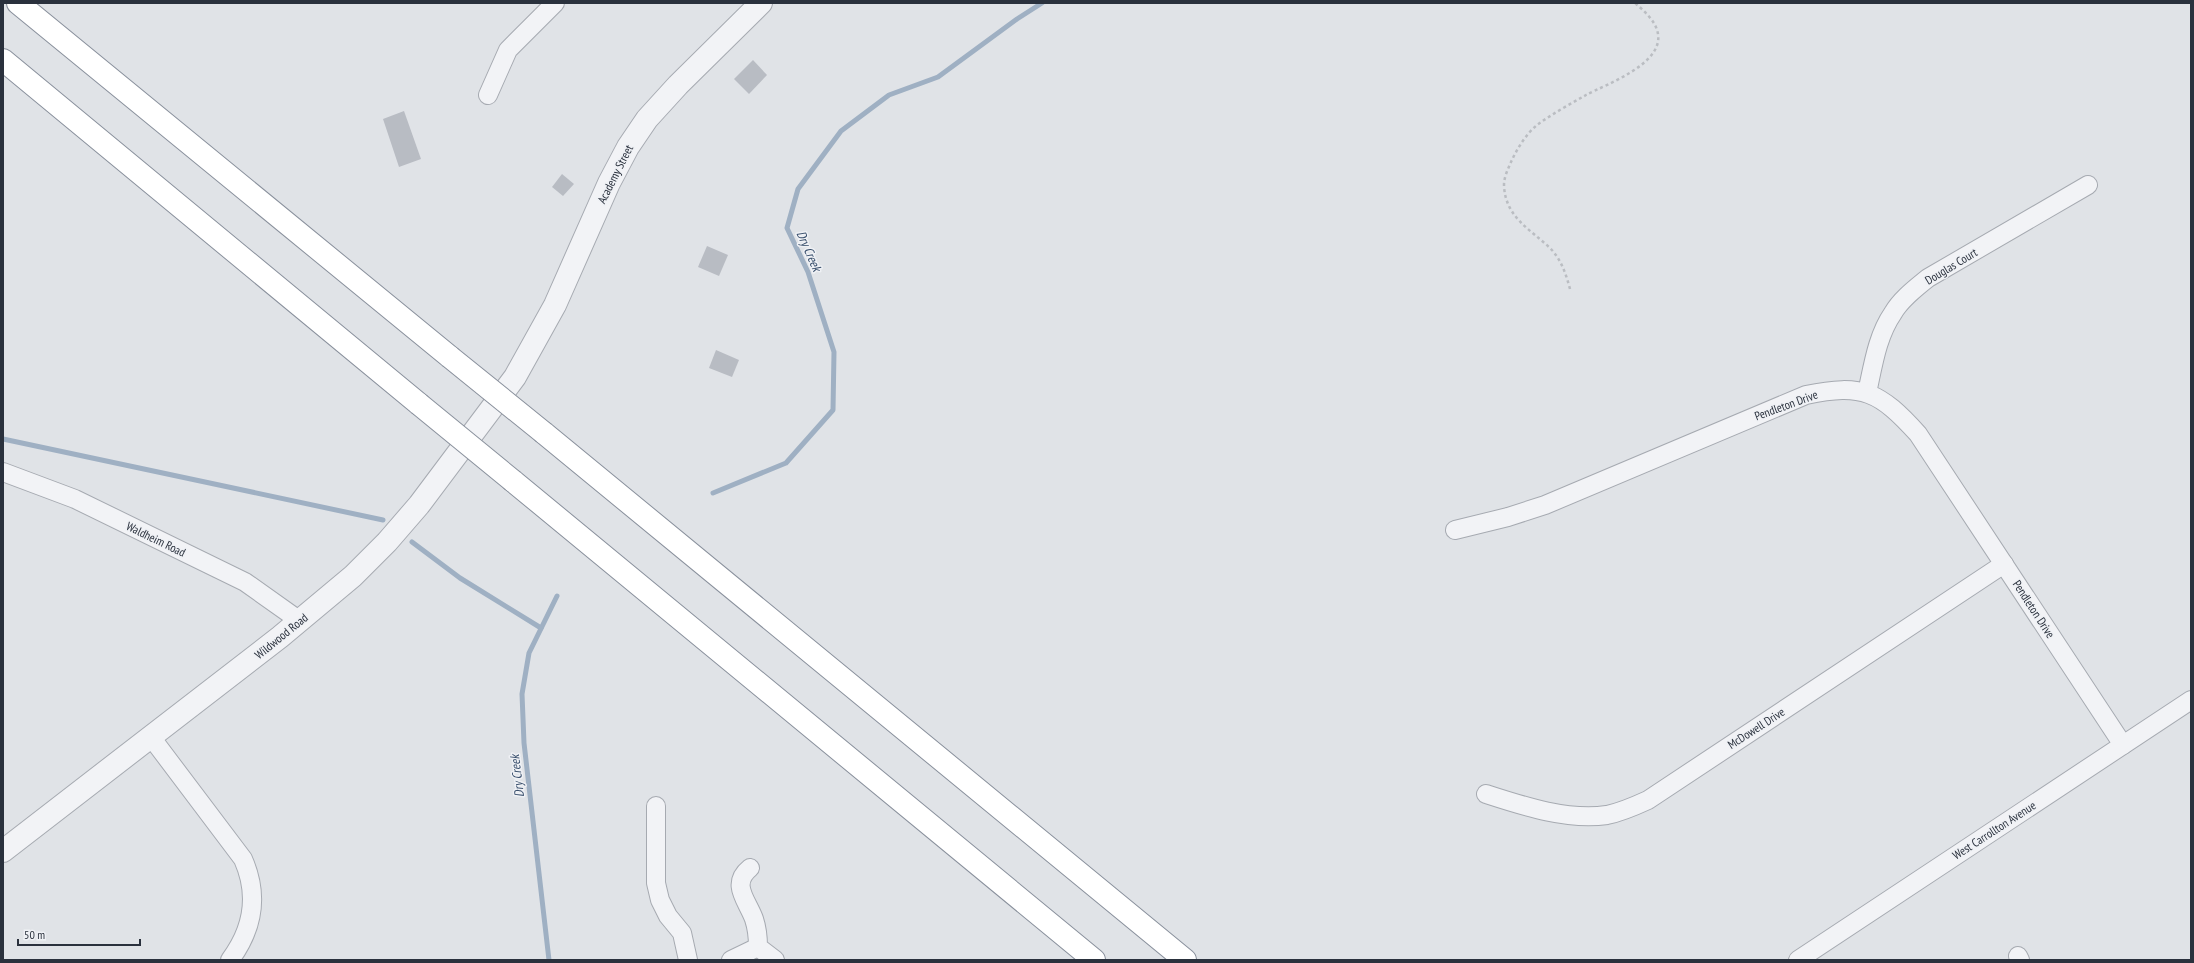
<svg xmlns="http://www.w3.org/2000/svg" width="2194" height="963" font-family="'PT Sans Narrow',sans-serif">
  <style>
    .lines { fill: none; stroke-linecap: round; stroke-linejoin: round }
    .stream { stroke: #9fb0c3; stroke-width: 5 }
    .building { fill: #b8bcc3 }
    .minor-casing { stroke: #a6aab1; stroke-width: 20 }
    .tertiary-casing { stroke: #a6aab1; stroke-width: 24 }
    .motorway-casing { stroke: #89909c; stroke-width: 24 }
    .path { stroke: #babdc2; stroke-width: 2.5; stroke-dasharray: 3 3; stroke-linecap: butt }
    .minor { stroke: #f2f3f6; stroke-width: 18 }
    .tertiary { stroke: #f2f3f6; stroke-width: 22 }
    .motorway { stroke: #fff; stroke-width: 22 }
    .motorway-bridge-casing { stroke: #89909c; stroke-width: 24; stroke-linecap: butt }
    .motorway-bridge { stroke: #fff; stroke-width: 22 }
    .labels { text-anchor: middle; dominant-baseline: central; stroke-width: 3; stroke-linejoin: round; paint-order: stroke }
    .street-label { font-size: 12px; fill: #2a313d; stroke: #eff1f5 }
    .water-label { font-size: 13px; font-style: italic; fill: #394f6c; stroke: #eff1f5 }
  </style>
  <rect width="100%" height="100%" fill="#e0e3e7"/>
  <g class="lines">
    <g class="stream">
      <path d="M3 439 383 520"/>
      <path d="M713 493 786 463 833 410 834 352 808 272 787 228 798 189 841 131 889 95 938 77 1017 19 1042 3"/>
      <path d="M412 542 460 578 541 628"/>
      <path d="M549 960 524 743 522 694 529 653 557 596"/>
    </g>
  </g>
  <g class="building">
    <path d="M753 60 767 75 749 94 734 79Z"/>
    <path d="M404 111 421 159 399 167 383 119Z"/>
    <path d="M562 174 574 184 563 196 552 187Z"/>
    <path d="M707 246 728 255 719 276 698 267Z"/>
    <path d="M716 350 739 360 732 377 709 368Z"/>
  </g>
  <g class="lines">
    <defs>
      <g id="minor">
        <path d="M488 95 508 50 555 3"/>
        <path d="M1867 393C1873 366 1877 336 1893 313 1901 299 1916 288 1928 278L2088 185"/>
        <path d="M3 472 75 499 245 582 300 621"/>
        <path d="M1455 530 1508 517 1545 505 1806 395C1863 383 1880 392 1918 434L2123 745"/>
        <path d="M151 737 243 859C259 895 253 929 230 960"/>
        <path d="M1486 794C1523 806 1568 821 1607 815 1622 812 1635 806 1648 800L2004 564"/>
        <path d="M656 806V883L660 900 668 916 682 933 688 960"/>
        <path d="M750 868C730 884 747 900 754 919 757 928 758 937 758 947L775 960"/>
        <path d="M2018 956 2020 960"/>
        <path d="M731 960 758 947"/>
        <path d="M1798 960 2191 700"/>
      </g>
      <path id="tertiary" d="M3 851 280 637 353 576 387 542 419 505 515 377 555 305 609 183 628 147 647 119 678 85 761 3"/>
      <g id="motorway">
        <path d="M18 3 450 357"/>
        <path d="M3 60 419 404"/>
        <path d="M544 433 1185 960"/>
        <path d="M513 481 1094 960"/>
      </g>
    </defs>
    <use href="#minor" class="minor-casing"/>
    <use href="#tertiary" class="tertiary-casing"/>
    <use href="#motorway" class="motorway-casing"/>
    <path class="path" d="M1570 289C1566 274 1561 259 1550 248 1530 229 1505 217 1504 185 1504 177 1508 169 1511 162 1517 149 1526 134 1537 125 1552 114 1570 104 1586 95 1607 84 1663 64 1658 34 1656 21 1644 11 1635 3"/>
    <use href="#minor" class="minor"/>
    <use href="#tertiary" class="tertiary"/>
    <use href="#motorway" class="motorway"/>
    <defs>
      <g id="motorway-bridge">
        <path d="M450 357 544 433"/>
        <path d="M419 404 513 481"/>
      </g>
    </defs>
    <use href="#motorway-bridge" class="motorway-bridge-casing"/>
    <use href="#motorway-bridge" class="motorway-bridge"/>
  </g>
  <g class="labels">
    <g class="street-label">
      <text transform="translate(615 174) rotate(-63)">Academy Street</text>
      <text transform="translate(1951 266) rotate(-31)">Douglas Court</text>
      <text transform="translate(1786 405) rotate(-20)">Pendleton Drive</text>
      <text transform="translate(156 539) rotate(26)">Waldheim Road</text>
      <text transform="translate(2034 609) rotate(57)">Pendleton Drive</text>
      <text transform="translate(281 636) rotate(-39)">Wildwood Road</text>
      <text transform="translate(1756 728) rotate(-33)">McDowell Drive</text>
      <text transform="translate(1994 830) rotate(-33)">West Carrollton Avenue</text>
    </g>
    <g class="water-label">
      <text transform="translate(809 251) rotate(66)">Dry Creek</text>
      <text transform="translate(517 776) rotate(-97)">Dry Creek</text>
    </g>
  </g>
  <rect width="2194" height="963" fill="none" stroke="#2a313d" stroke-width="8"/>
  <path d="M18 939v6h122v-6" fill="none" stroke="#2a313d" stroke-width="2"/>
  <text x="24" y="939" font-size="12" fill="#2a313d" stroke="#eff1f5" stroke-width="3" paint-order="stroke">50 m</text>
</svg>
